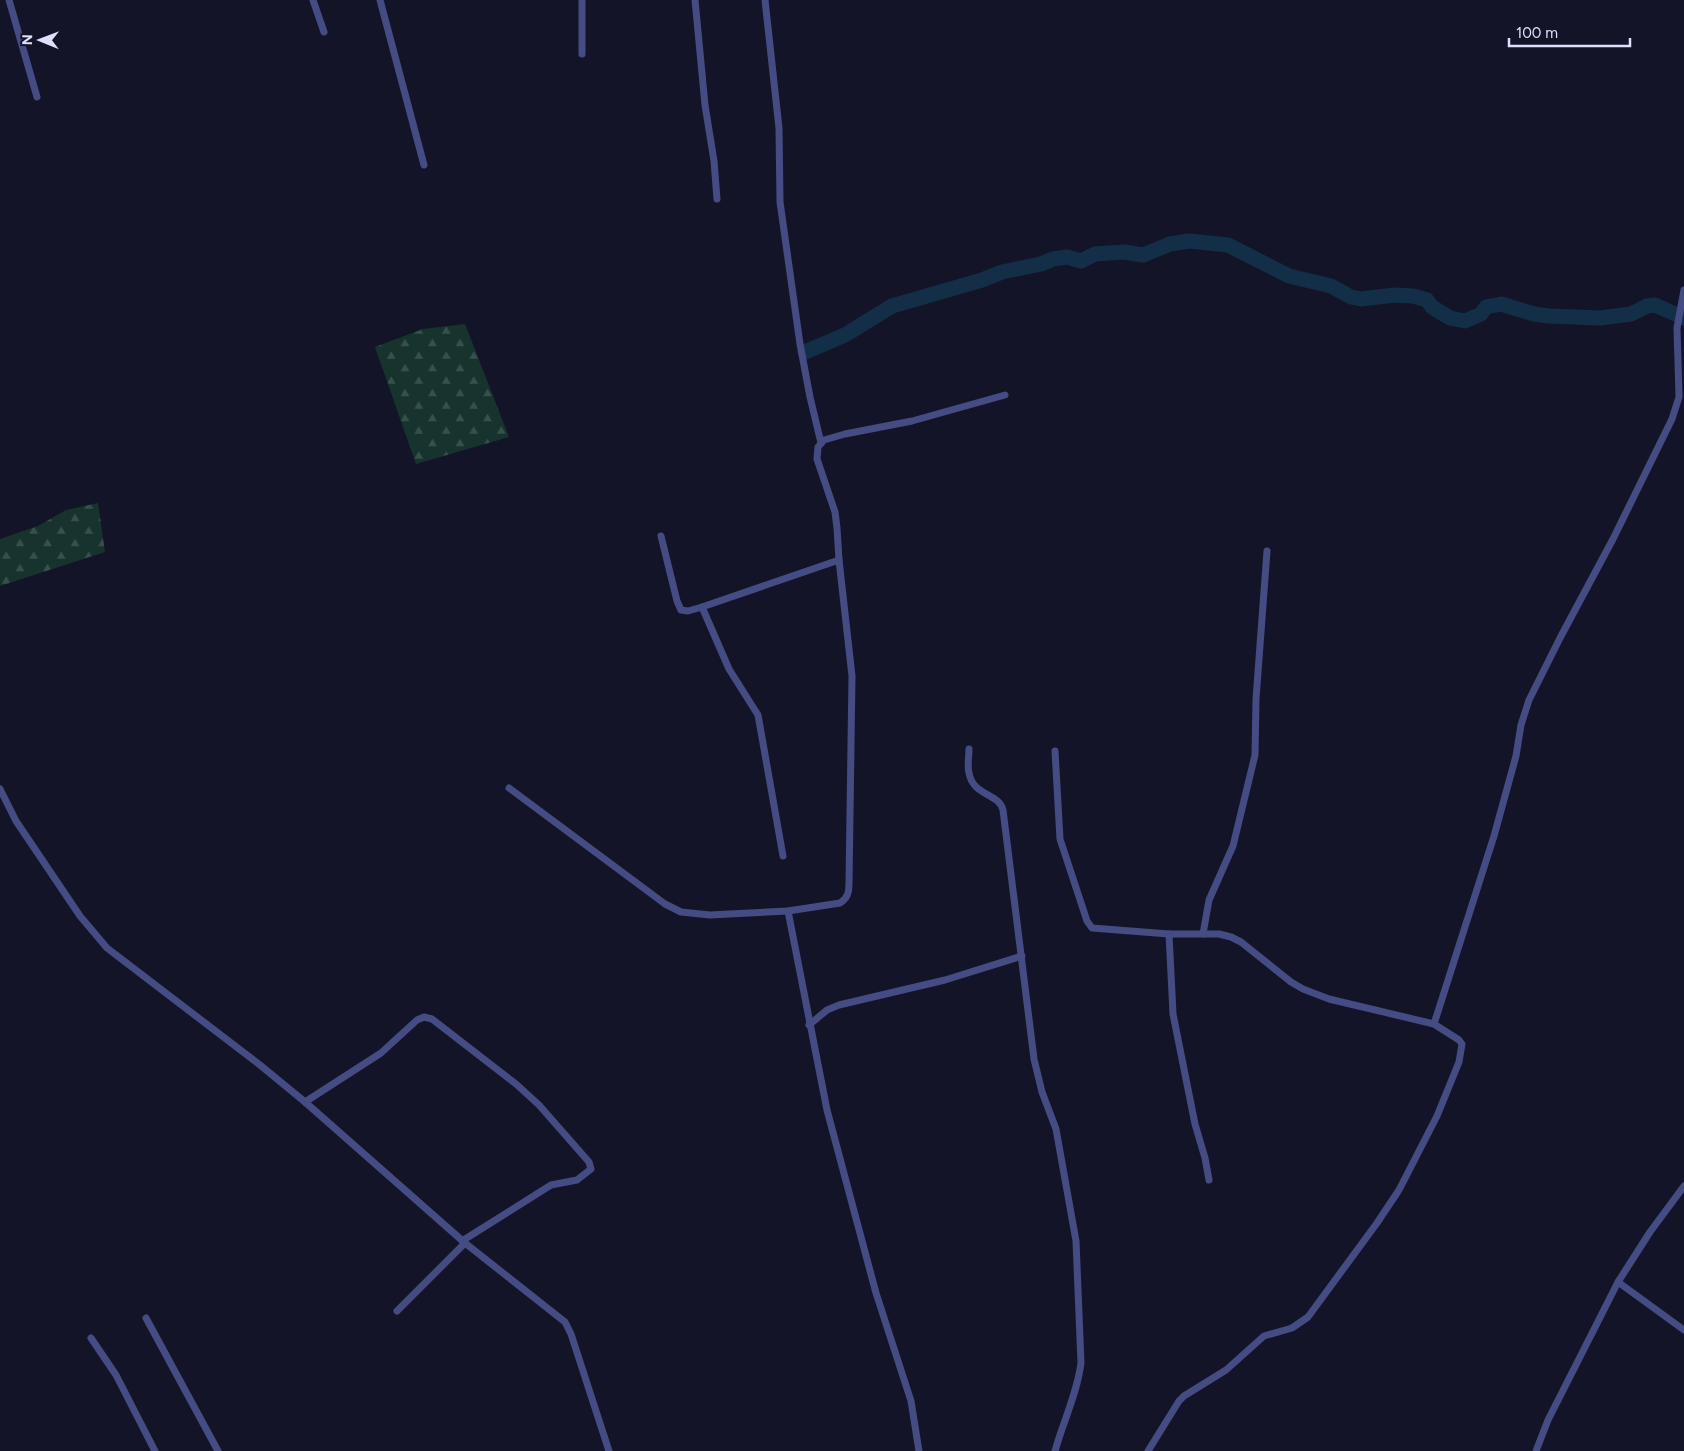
<svg xmlns="http://www.w3.org/2000/svg" width="1684" height="1451" font-family="Figtree,sans-serif">
  <style>
    .forest { fill: url(#forest-firs) }
    .lines { fill: none; stroke-linecap: round; stroke-linejoin: round }
    .river { stroke: #132f48; stroke-width: 15 }
    .minor { stroke: #444c83; stroke-width: 7 }
  </style>
  <defs>
    <pattern id="forest-firs" width="22" height="20" patternUnits="userSpaceOnUse" patternTransform="scale(1.25)"><rect width="22" height="20" fill="#17332d"/><path d="M5 1l3.5 6h-7zM16 11l3.5 6h-7z" fill="#38504c"/></pattern>
  </defs>
  <rect width="100%" height="100%" fill="#141429"/>
  <g class="forest">
    <path d="M465 324 509 437 416 464 375 347 423 329Z"/>
    <path d="M98 503 105 552 0 586V539L38 526 66 510Z"/>
  </g>
  <g class="lines">
    <path class="river" d="M805 352 845 335 892 306 982 280 1002 272 1041 264 1053 259 1067 257 1081 261 1095 254 1124 252 1143 255 1170 244 1189 241 1228 245 1289 276 1331 286 1351 297 1361 299 1395 295 1413 296 1427 300 1432 307 1450 318 1465 321 1481 314 1486 307 1501 304 1534 314 1548 316 1600 318 1631 314 1647 306 1655 305 1684 318"/>
    <g class="minor">
      <path d="M9 0 37 97"/>
      <path d="M313 0 324 32"/>
      <path d="M380 0 424 165"/>
      <path d="M582 0V54"/>
      <path d="M695 0 705 105 714 161 717 199"/>
      <path d="M765 0 779 128 780 202 800 344 810 397 821 443"/>
      <path d="M661 536 677 601 681 610 688 611 702 607 839 560"/>
      <path d="M702 607 729 669 758 715 783 856"/>
      <path d="M969 749C969 756 967 766 969 773 973 796 999 793 1003 810L1034 1059 1042 1092 1056 1129 1076 1241 1081 1363C1077 1394 1063 1422 1055 1451"/>
      <path d="M1055 751 1060 839 1087 921 1092 928 1169 934H1219L1231 937 1241 942 1291 982 1303 989 1329 999 1434 1024 1459 1040 1462 1044 1459 1062 1437 1116 1399 1190 1377 1223 1308 1317 1292 1328 1264 1336 1226 1370 1184 1396 1179 1401 1148 1451"/>
      <path d="M509 788 665 904 681 912 710 915 788 911 840 903C848 898 849 892 849 883L852 676 839 560 837 528 835 512 817 459 818 447 824 440 845 434 912 421 1005 395"/>
      <path d="M0 789 16 821 80 916 107 948 260 1065 305 1102 465 1243 565 1322 571 1334 609 1451"/>
      <path d="M788 911 827 1110 876 1293 911 1401 919 1451"/>
      <path d="M1169 934 1173 1014 1195 1124 1205 1158 1209 1180"/>
      <path d="M1203 934 1209 900 1233 846 1255 755 1256 699 1267 551"/>
      <path d="M1434 1024 1494 836 1516 756 1521 725 1529 700 1560 638 1613 539 1672 419 1679 397 1677 328 1684 290"/>
      <path d="M809 1025 827 1010 839 1005 945 980 1022 956"/>
      <path d="M305 1102 381 1053 417 1020 424 1017 432 1019 516 1084 539 1105 589 1162 591 1169 577 1180 551 1185 462 1241"/>
      <path d="M1618 1282 1684 1330"/>
      <path d="M397 1311 465 1243"/>
      <path d="M146 1318 218 1451"/>
      <path d="M91 1338 116 1375 155 1451"/>
      <path d="M1536 1451 1548 1420 1618 1282 1650 1232 1684 1186"/>
    </g>
  </g>
  <g transform="translate(40 40) rotate(271)" stroke="#141429" stroke-width="4" paint-order="stroke">
  <path d="M0-4L9 19L0 12L-9 19Z" fill="#dfe1fc"/>
  <text y="-8" font-size="14" font-weight="bold" text-anchor="middle" fill="#dfe1fc">N</text>
  </g>
  <path d="M1509 38v8h121v-8" fill="none" stroke="#dfe1fc" stroke-width="2.5"/>
  <text x="1516" y="38" font-size="15" fill="#dfe1fc" stroke="#141429" stroke-width="4" paint-order="stroke">100 m</text>
</svg>
